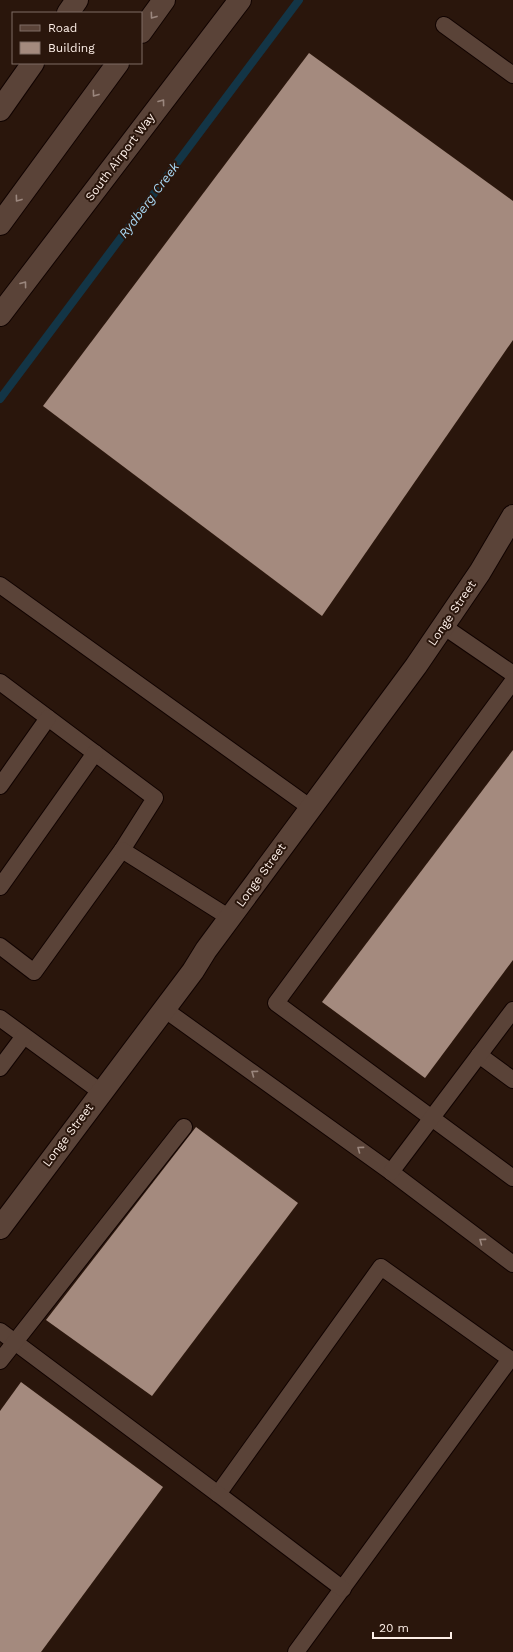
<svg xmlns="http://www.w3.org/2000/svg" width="513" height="1652" font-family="'Work Sans',sans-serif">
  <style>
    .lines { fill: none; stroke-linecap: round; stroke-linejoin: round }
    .stream { stroke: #133546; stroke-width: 8 }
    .building { fill: #a48a7e }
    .service-casing { stroke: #110300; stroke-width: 18 }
    .minor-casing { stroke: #110300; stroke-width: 24 }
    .secondary-casing { stroke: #110300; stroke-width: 24 }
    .service { stroke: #5a4338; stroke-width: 16 }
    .minor { stroke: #5a4338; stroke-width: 22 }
    .secondary { stroke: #5a4338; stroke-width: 22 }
    .oneway { stroke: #9b877e }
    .labels { text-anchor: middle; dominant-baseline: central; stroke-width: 4; stroke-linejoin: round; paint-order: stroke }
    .street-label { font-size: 12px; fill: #fceee7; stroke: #2a160c }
    .water-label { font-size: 13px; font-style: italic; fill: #a7d6f2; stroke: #2a160c }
  </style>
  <rect width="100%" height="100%" fill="#2a160c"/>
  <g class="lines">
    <path class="stream" d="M0 399 299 0"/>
  </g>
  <g class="building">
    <path d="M309 53 513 201V340L322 616 43 406Z"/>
    <path d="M513 750V960L425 1078 322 1002Z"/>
    <path d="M196 1127 298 1203 152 1396 46 1320Z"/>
    <path d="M21 1382 163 1487 41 1652H0V1411Z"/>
  </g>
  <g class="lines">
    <defs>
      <g id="service">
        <path d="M444 25 513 75"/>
        <path d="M0 585 311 808"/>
        <path d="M443 626 513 674"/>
        <path d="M513 681 276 1003 513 1178"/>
        <path d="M0 682 155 798 122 850 34 972 0 946"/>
        <path d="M0 786 48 718"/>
        <path d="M122 850 230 918"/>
        <path d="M0 887 95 753"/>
        <path d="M164 1009 391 1172 513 1264"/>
        <path d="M0 1018 101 1092"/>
        <path d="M479 1055 513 1080"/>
        <path d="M0 1068 24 1036"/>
        <path d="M391 1172 513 1010"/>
        <path d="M0 1331 218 1494 381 1267 510 1359 296 1652"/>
        <path d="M0 1361 184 1127"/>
        <path d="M218 1494 343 1589"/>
      </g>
      <g id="minor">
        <path d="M68 13 77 0"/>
        <path d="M0 110 33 63"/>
        <path d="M0 1228 193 971 206 950 416 666 480 572 513 516"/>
      </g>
      <g id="secondary">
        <path d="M141 32 164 0"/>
        <path d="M0 224 118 63"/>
        <path d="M0 315 240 0"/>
      </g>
    </defs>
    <use href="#service" class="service-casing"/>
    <use href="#minor" class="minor-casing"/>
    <use href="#secondary" class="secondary-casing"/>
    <use href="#service" class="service"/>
    <use href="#minor" class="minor"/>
    <use href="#secondary" class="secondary"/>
  </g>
  <defs><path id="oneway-chevron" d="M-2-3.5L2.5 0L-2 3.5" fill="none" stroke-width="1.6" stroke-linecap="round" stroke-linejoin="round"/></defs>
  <g class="oneway">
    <use href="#oneway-chevron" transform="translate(153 16) rotate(126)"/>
    <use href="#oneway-chevron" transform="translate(95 94) rotate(126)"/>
    <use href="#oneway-chevron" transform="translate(162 102) rotate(-53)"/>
    <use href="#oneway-chevron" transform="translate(18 199) rotate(126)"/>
    <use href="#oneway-chevron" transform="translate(24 284) rotate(-53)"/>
    <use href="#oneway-chevron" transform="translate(254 1073) rotate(-144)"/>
    <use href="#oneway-chevron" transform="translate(360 1149) rotate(-144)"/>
    <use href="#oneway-chevron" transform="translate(482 1241) rotate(-143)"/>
  </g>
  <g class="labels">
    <g class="street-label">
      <text transform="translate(120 157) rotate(-53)">South Airport Way</text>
      <text transform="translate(452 613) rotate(-56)">Longe Street</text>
      <text transform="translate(261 875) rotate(-54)">Longe Street</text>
      <text transform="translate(68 1135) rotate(-53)">Longe Street</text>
    </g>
    <g class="water-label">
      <text transform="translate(149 200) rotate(-53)">Rydberg Creek</text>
    </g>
  </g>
  <rect x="12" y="12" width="130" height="52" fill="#2a160c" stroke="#7e6c64"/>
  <rect x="20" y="25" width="20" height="6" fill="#5a4338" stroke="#7e6c64"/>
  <text x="48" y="32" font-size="12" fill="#fceee7">Road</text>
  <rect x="20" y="42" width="20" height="12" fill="#a48a7e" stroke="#7e6c64"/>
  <text x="48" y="52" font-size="12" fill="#fceee7">Building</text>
  <path d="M373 1632v6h78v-6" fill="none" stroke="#fceee7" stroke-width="2"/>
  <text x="379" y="1632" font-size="12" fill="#fceee7" stroke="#2a160c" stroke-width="3" paint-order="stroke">20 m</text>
</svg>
